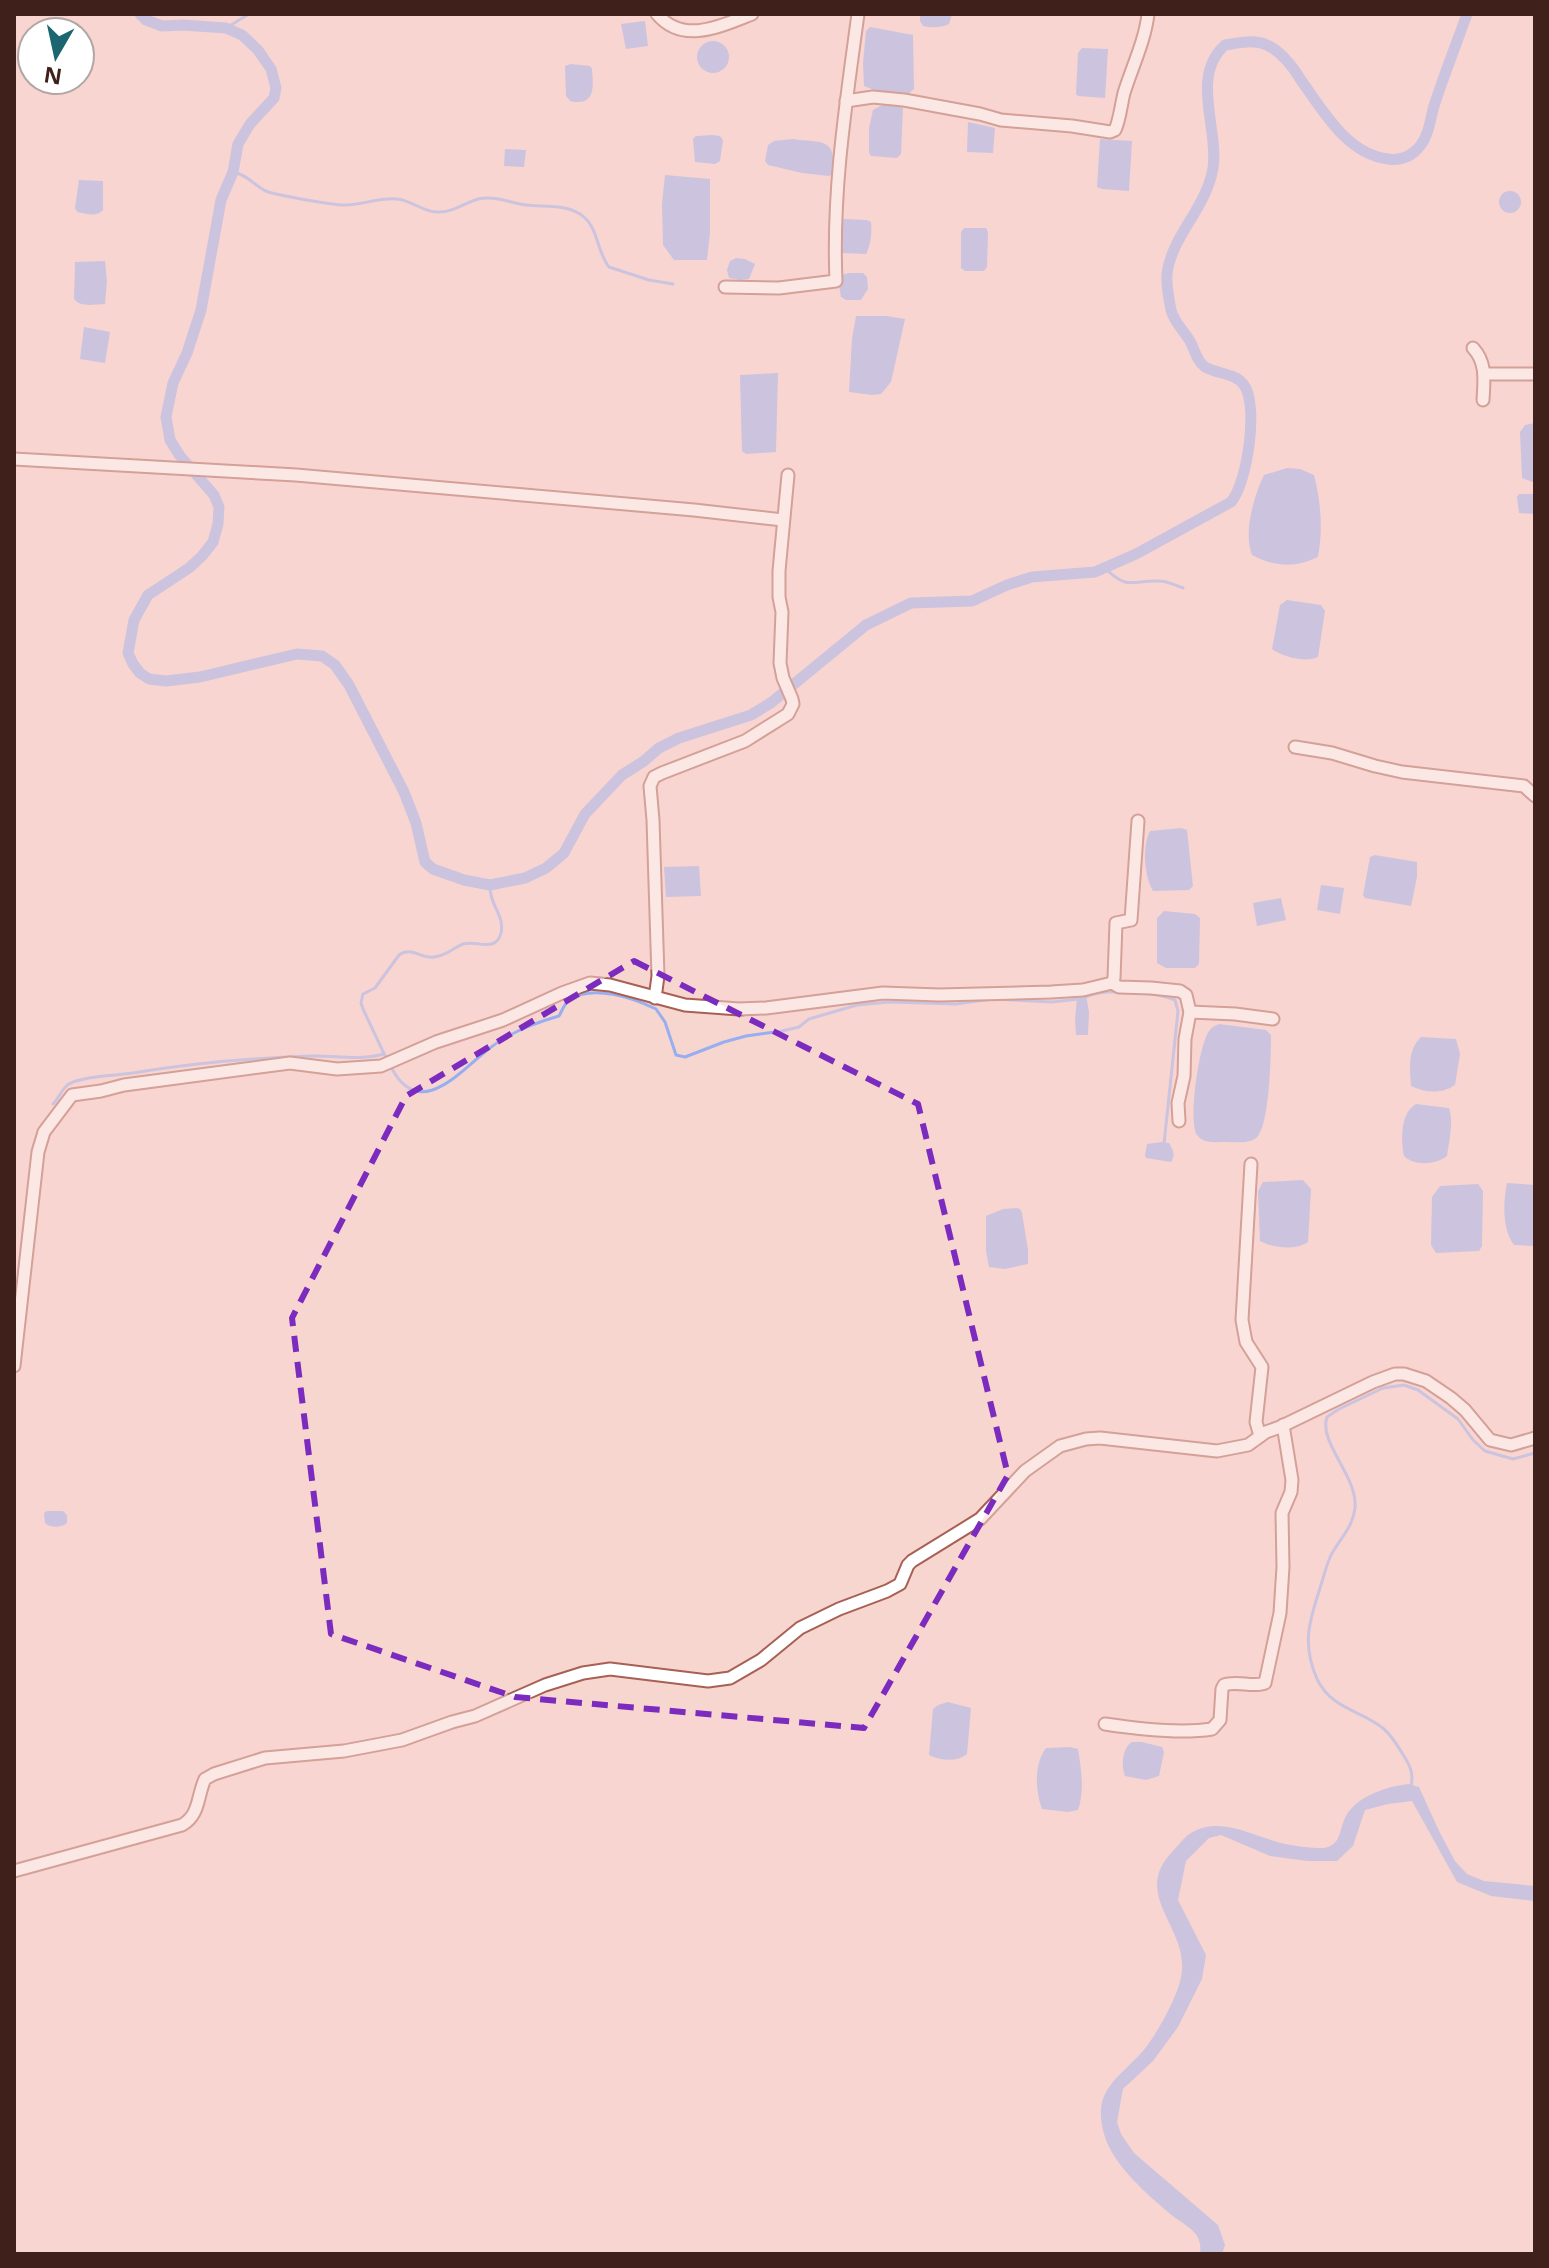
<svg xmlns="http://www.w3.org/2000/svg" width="1549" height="2268" font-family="'Open Sans',sans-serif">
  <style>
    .water { fill: #97aef0 }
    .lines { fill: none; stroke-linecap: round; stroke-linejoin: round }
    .stream { stroke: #97aef0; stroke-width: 3 }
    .canal { stroke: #97aef0; stroke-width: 11 }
    .minor-casing { stroke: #a86054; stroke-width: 15 }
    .minor { stroke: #fff; stroke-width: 11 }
    .marked { fill: none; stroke: #7b2cbf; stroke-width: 6; stroke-dasharray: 16 10; stroke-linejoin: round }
  </style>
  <rect width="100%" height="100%" fill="#f8d6d0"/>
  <g class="water">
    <path d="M920 14H952L949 24C941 28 932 28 923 26L920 21Z"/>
    <path d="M645 21 648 46 626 49 621 24Z"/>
    <path d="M870 27 913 35 914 89 907 95 874 90 864 86 863 63 866 31Z"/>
    <circle cx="713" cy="57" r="16"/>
    <path d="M1082 48 1108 49 1105 98 1078 96 1076 94 1078 53Z"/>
    <path d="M571 64 590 66 592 69C593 83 596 102 578 102 569 102 571 101 566 96L565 66Z"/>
    <path d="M898 104 903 107 901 154 897 158 871 156 869 153V128L873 110 882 105Z"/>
    <path d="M968 122 995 128 993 153 967 152Z"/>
    <path d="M712 135 720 136 723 140 720 161 715 164 695 162 693 139 696 136Z"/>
    <path d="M793 139C822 143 838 137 832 174L829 176 802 173 768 165 765 161 768 145 774 141Z"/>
    <path d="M1100 139 1132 141 1129 191 1102 189 1097 187Z"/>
    <path d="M505 149 526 150 524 167 504 166Z"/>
    <path d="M665 175 710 179V233L707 260H674L663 245 662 204Z"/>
    <path d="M79 180 103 181V210C97 217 86 214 77 212L75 208Z"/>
    <circle cx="1510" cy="202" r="11"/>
    <path d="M844 219 867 220 871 222C872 233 871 244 866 254L842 253C837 244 838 228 844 219Z"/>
    <path d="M964 228H986L988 232 987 267 984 271H965L961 268V232Z"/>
    <path d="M736 258 745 259 755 264 749 279 740 280 729 278 727 270 730 261Z"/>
    <path d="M105 261 107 281 105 304C95 304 81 308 74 299L75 262Z"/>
    <path d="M849 273H863L867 277 868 289 861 300H846L841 297 838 280 841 275Z"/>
    <path d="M856 316H887L905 319 891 382 881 394 872 395 849 392 852 339Z"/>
    <path d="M84 327 110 332 105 363 80 359Z"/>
    <path d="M778 373 776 452 746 454 742 451 740 375Z"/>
    <path d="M1535 423V483L1522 478 1520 432 1525 425Z"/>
    <path d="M1287 468 1300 469 1314 475C1321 502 1323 530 1318 557 1296 568 1274 567 1252 555 1243 532 1254 496 1264 475Z"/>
    <path d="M1519 494H1535V514L1519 513 1517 497Z"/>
    <path d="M1287 600 1321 605 1325 611 1318 657C1307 663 1282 657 1272 649L1280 605Z"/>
    <path d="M1181 828 1187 830 1193 886 1189 890 1153 891C1144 876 1142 846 1150 831Z"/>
    <path d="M1375 855 1417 862V877L1411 906 1365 898 1363 895 1370 857Z"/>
    <path d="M699 866 701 896 666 897 664 867Z"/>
    <path d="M1321 885 1344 888 1340 914 1317 910Z"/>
    <path d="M1281 898 1286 920 1257 926 1253 903Z"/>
    <path d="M1164 911 1195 914 1200 918 1199 964 1195 968H1166L1157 963V918Z"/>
    <path d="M1086 995 1089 1012 1088 1035H1076L1075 1019 1077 998Z"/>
    <path d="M1219 1024 1266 1030 1271 1035C1271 1054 1270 1128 1256 1138 1248 1144 1236 1142 1226 1142 1216 1142 1203 1144 1197 1135 1188 1120 1199 1045 1209 1031 1213 1026 1213 1027 1219 1024Z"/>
    <path d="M1421 1037 1456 1039 1460 1054 1455 1085C1442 1094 1425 1093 1411 1086 1410 1069 1407 1050 1421 1037Z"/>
    <path d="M1416 1104 1449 1108C1454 1122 1449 1141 1447 1156 1436 1165 1414 1166 1404 1156 1401 1140 1400 1113 1416 1104Z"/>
    <path d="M1162 1142 1169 1143C1173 1150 1176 1155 1171 1162L1146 1158 1145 1155 1147 1144Z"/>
    <path d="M1303 1180 1311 1189 1308 1242C1295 1251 1273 1248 1260 1241L1258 1191 1263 1182Z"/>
    <path d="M1507 1183 1535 1185V1246L1514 1245C1502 1229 1503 1202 1507 1183Z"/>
    <path d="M1478 1184 1483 1191 1482 1246 1479 1251 1436 1253 1431 1245 1432 1197 1440 1186Z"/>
    <path d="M1017 1208 1020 1209 1022 1213 1028 1250V1264L1005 1269 989 1267 986 1251V1216L1003 1209Z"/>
    <path d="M47 1511H63L67 1515V1523C61 1528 50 1528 45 1523L44 1513Z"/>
    <path d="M948 1702 971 1708 967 1754C958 1762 940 1761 929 1755L933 1709 938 1705Z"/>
    <path d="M1132 1742H1142L1162 1747 1164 1752 1159 1776 1146 1780 1125 1776C1121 1766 1122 1748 1132 1742Z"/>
    <path d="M1070 1747 1078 1749C1081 1768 1085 1790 1078 1810L1068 1812 1042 1809C1035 1790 1034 1764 1046 1748Z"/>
    <path d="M1409 1784 1419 1787 1439 1831 1455 1861 1467 1874 1484 1881 1535 1886V1901L1491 1896 1457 1882 1412 1801 1388 1804 1365 1810 1353 1846 1337 1861H1307L1270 1856 1221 1835 1209 1838 1186 1861 1178 1900 1206 1955 1202 1979 1178 2027 1153 2061 1123 2089 1117 2122 1121 2134 1134 2153 1218 2225 1225 2245 1222 2254H1200C1201 2248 1200 2241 1197 2236 1193 2229 1181 2222 1174 2217 1149 2196 1113 2166 1104 2134 1092 2090 1117 2080 1142 2052 1155 2038 1178 1996 1181 1977 1191 1929 1131 1897 1171 1853 1177 1847 1182 1840 1188 1835 1218 1814 1250 1835 1281 1843 1293 1846 1311 1848 1323 1848 1342 1846 1339 1828 1346 1816 1357 1796 1388 1786 1409 1784Z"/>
  </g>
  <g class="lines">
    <g class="stream">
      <path d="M226 28 249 14"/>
      <path d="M233 172C247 175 252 183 264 190 271 195 330 204 342 205 361 206 378 197 397 199 411 200 423 212 437 212 452 213 464 203 478 199 493 196 506 201 520 204 540 208 562 203 580 214 599 226 596 251 609 267L649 280 673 284"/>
      <path d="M1105 568C1128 591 1132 580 1159 581 1167 581 1175 585 1183 588"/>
      <path d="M1086 997C1104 987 1156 993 1175 1000L1178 1011 1164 1144"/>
      <path d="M387 1060 363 1009 361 1003 363 994 375 988 399 955C411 946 421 959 434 957 446 956 453 948 463 944 477 940 496 953 501 933 505 915 489 905 490 885"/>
      <path d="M391 1067C421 1125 464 1066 495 1044 513 1031 538 1022 559 1016 562 1011 564 1004 569 1000 593 984 633 998 656 1009L665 1022 676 1055 685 1057 724 1042 746 1036 782 1031 799 1027 809 1019 857 1005 889 1002 956 1004 992 999 1052 1002 1079 999"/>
      <path d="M53 1104C60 1097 63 1085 73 1082 91 1075 114 1076 133 1073 192 1063 251 1058 310 1056 335 1055 359 1061 384 1054"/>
      <path d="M1411 1787C1414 1773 1410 1765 1402 1753 1397 1745 1392 1736 1384 1729 1362 1710 1332 1710 1317 1679 1301 1643 1310 1619 1321 1585 1325 1573 1327 1560 1334 1550 1343 1535 1353 1526 1355 1508 1358 1476 1318 1443 1327 1417L1339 1409 1383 1388 1404 1385 1418 1390 1458 1419 1473 1440 1485 1451 1513 1459 1535 1453"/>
    </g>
    <path class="canal" d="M140 14 146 20 162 26 183 25 226 28 242 35 258 50 271 69 276 88 274 98 250 124 238 144 233 172 221 200 201 310 187 353 173 383 166 417 170 440 180 456 214 495 219 507 218 524 213 542 202 556 189 568 148 595 134 620 128 653 133 664 140 673 149 679 166 681 200 677 297 654 322 656 335 665 349 685 404 792 416 823 425 862 433 869 464 880 490 885 525 878 546 868 564 853 585 814 622 775 644 761 659 748 679 738 751 715 772 702 866 625 911 603 972 601 1007 585 1032 577 1095 572 1136 554 1231 502C1247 484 1259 406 1244 385 1236 373 1217 374 1205 367 1196 360 1195 350 1190 341 1184 331 1174 322 1171 310 1169 299 1166 285 1167 274 1171 237 1207 207 1213 168 1219 129 1190 76 1225 45 1240 43 1254 39 1267 45 1282 52 1293 67 1301 80 1323 111 1347 154 1388 159 1401 161 1412 156 1420 146 1429 135 1430 120 1434 106 1444 75 1456 45 1467 14"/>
    <defs>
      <g id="minor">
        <path d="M657 14C683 45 721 26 752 14"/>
        <path d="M846 101 873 97 904 100 980 114 1001 120 1072 126 1110 132 1115 130C1120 119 1121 105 1124 93 1132 67 1145 41 1148 14"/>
        <path d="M725 287 779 288 836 281C832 191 846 103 858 14"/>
        <path d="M1473 348C1487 363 1484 381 1483 400"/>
        <path d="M1484 374H1535"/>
        <path d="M14 459 296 475 694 510 783 520"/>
        <path d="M1295 747 1332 753 1375 766 1402 772 1524 786 1535 796"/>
        <path d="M1112 983 1119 987 1151 988 1180 991 1186 995 1190 1012 1185 1039 1184 1076 1178 1103 1179 1121"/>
        <path d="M655 998 658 976 653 820 650 786 654 777 662 773 745 741 788 714 793 704 792 699 783 678 780 663 782 612 779 597V571L788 475"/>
        <path d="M1190 1012 1235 1014 1273 1019"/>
        <path d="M1251 1164 1242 1320 1246 1342 1262 1367 1256 1422 1260 1436"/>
        <path d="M14 1366 38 1152 44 1132 72 1095 101 1091 124 1085 290 1063 337 1069 381 1066 436 1042 503 1020 562 993 590 983 610 985 685 1005 739 1009 766 1008 883 993 939 995 1051 992 1083 990 1112 983 1114 978 1116 923 1131 920 1138 821"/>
        <path d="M1105 1724C1138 1729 1180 1734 1212 1729L1220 1720 1222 1689 1224 1685C1238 1680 1252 1688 1265 1683L1280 1613 1283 1567 1282 1513 1291 1492 1292 1480 1283 1425"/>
        <path d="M14 1871 182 1825C200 1815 197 1796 205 1779L214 1774 265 1758 344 1751 402 1740 452 1722 475 1716 545 1685 583 1673 610 1669 708 1681 730 1678 761 1660 800 1628 839 1609 887 1591 900 1584 908 1565 912 1561 980 1519 1025 1471 1060 1446 1086 1439 1100 1438 1217 1451 1248 1445 1266 1432 1280 1427 1373 1382 1395 1374H1404L1426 1381 1451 1398 1465 1410 1490 1440 1511 1445 1535 1438"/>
      </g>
    </defs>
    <use href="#minor" class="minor-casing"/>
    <use href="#minor" class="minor"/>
  </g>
  <path d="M0 0H1549V2268H0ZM634 961 918 1104 1008 1475 864 1728 515 1697 331 1634 292 1318 406 1096Z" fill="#f8d6d0" fill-opacity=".55" fill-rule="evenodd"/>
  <path class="marked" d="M634 961 918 1104 1008 1475 864 1728 515 1697 331 1634 292 1318 406 1096Z"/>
  <rect width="1549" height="2268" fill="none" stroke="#3f201b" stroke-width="32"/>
  <g transform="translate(56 56) rotate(189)"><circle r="38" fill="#ffffff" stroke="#b2a6a4" stroke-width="2"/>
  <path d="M0-6L14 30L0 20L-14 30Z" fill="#1c6671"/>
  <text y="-12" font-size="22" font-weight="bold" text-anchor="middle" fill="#3f201b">N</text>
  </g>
</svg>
